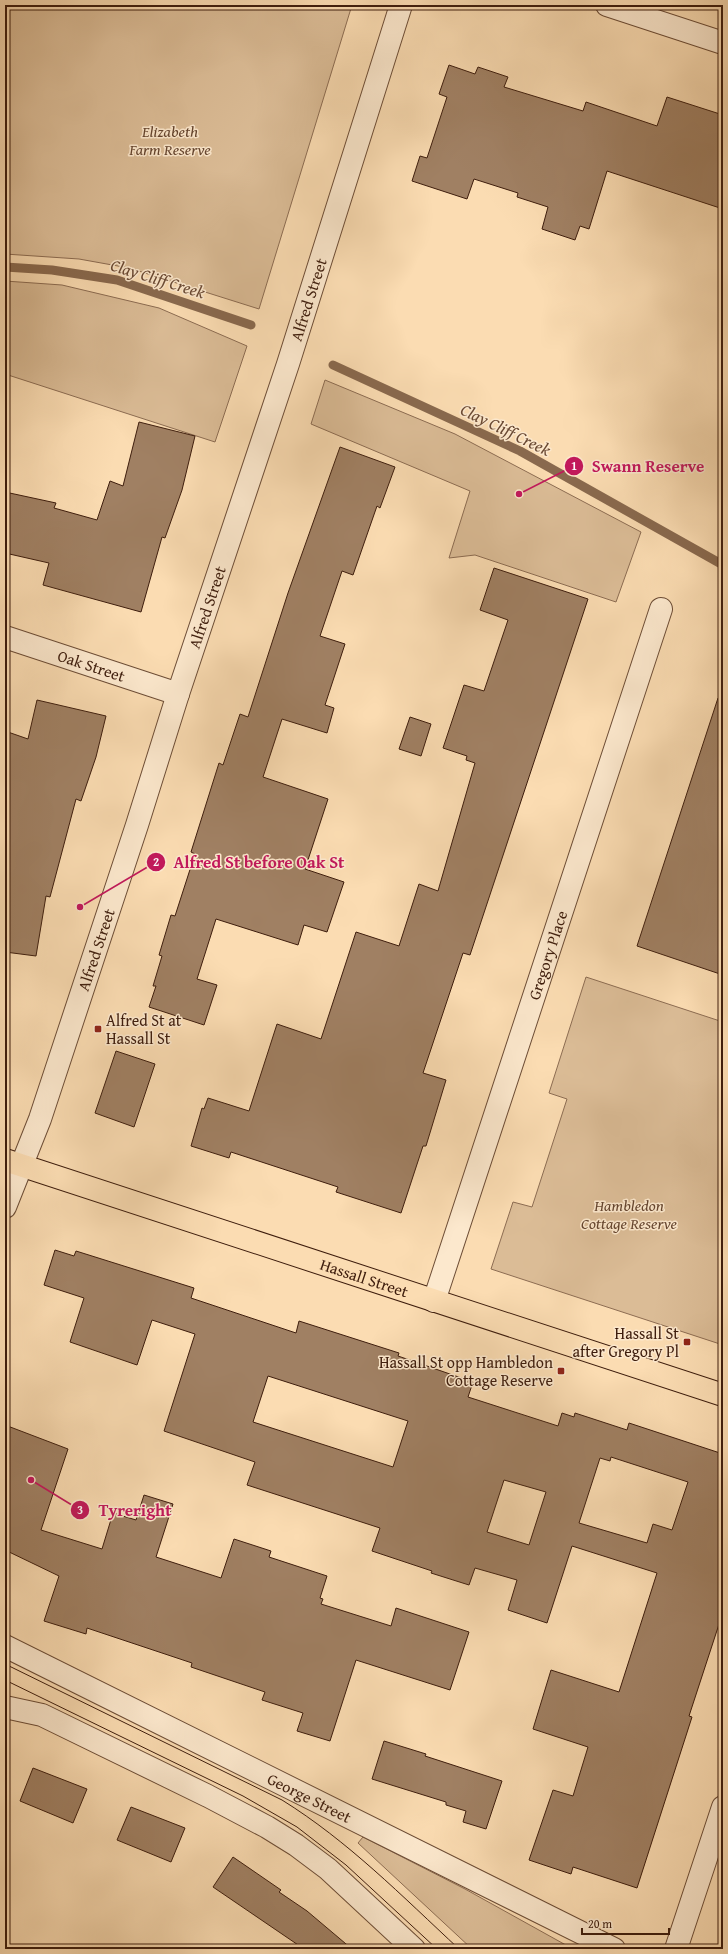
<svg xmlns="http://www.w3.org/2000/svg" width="728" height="1954" font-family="'Gentium Book Plus',serif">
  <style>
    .green { fill: #dbbc96; stroke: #8c6c52 }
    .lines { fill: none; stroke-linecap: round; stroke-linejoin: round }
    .stream { stroke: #89694e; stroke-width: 9 }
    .building { fill: #a08063; stroke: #3e1d0d; fill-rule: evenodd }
    .minor-casing { stroke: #6d4d36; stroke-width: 24 }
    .tertiary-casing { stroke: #6d4d36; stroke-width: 24 }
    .primary-casing { stroke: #3e1d0d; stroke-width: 24 }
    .minor { stroke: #fce8cd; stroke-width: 22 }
    .tertiary { stroke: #fce8cd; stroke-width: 22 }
    .primary { stroke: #fbdcb2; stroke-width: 22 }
    .tram { stroke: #3e1d0d; stroke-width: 1 }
    .poi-dot { fill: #8f2418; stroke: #fce8cd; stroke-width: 1.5 }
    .labels { text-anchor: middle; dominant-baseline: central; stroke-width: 3; stroke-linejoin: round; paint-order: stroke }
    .park-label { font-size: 16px; font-style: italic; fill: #65452f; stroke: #fce8cd }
    .street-label { font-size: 16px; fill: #3e1d0d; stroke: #fce8cd }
    .poi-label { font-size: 16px; fill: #3e1d0d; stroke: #fce8cd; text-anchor: end }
    .water-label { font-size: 17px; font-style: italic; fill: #6a4933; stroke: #fce8cd }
    .leader { fill: none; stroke: #c2185b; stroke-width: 1.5 }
    .callout-dot { fill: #c2185b; stroke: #fce8cd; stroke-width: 1.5 }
    .mark-label { font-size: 12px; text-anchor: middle; font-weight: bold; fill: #fff }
    .callout-label { font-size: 17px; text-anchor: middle; font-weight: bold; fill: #c2185b; stroke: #fce8cd; stroke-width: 3; stroke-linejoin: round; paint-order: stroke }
  </style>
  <rect width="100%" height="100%" fill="#fbdcb2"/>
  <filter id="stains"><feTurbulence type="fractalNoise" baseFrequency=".005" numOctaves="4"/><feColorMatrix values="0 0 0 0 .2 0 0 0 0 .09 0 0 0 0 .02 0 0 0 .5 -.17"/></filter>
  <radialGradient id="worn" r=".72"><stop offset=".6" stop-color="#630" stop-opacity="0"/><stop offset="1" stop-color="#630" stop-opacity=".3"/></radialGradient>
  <g class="green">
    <path d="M5 5H352L259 309 129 268 79 259 5 254Z"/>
    <path d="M5 281 62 285 159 308 247 346 215 442 5 374Z"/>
    <path d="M325 380 455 434 641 532 616 602 475 555 449 558 470 491 311 424Z"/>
    <path d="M586 977 723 1022V1345L491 1269 513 1202 532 1207 567 1099 549 1093Z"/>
    <path d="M363 1837 465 1889 573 1949H472L358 1843Z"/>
  </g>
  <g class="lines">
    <g class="stream">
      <path d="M5 267 52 270 117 280 251 325"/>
      <path d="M333 365 520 451 723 565"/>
    </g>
  </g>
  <g class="building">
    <path d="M449 65 475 74 478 67 508 77 504 87 583 111 586 102 657 126 667 97 723 115V209L607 171 589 229 580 226 575 240 542 229 548 207 517 197 518 193 474 179 467 199 412 181 420 156 427 158 447 97 439 94Z"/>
    <path d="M139 422 195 436 182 490 165 538 162 537 141 612 43 585 49 563 5 553V492L56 503 54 508 97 520 110 481 123 486Z"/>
    <path d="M340 447 395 467 380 508 377 506 353 575 342 571 320 636 345 644 325 705 334 708 327 733 282 719 263 777 328 799 305 869 344 882 327 932 304 925 298 945 216 919 197 979 217 985 204 1025 149 1007 156 986H153L162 956 159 955 171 915 175 916 195 854 191 852 219 763 223 765 240 714 248 717 288 593Z"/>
    <path d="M494 568 588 599 470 955 463 953 423 1073 446 1080 426 1146H423L401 1213 336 1192 338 1187 231 1152 229 1158 191 1146 202 1108 204 1109 208 1098 249 1111 277 1024 321 1039 356 932 399 946 419 884 438 891 475 763 466 760 467 756 443 748 464 685 484 691 508 620 480 610Z"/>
    <path d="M718 698 723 699V975L637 946Z"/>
    <path d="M37 700 106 716 96 757 81 801 76 799 50 897 46 896 36 956 5 952V731L28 739Z"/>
    <path d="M410 717 431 724 421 756 399 749Z"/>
    <path d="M116 1051 155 1064 134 1127 95 1113Z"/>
    <path d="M55 1250 74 1256 76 1251 194 1288 191 1298 296 1333 299 1321 399 1353 398 1356 473 1382 468 1397 558 1426 562 1413 574 1417 575 1413 627 1430 629 1423 723 1454V1612L689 1716 692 1717 637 1888 573 1867 571 1874 529 1860 553 1790 573 1796 588 1747 533 1729 551 1670 619 1692 657 1573 572 1546 547 1623 508 1610 517 1580 475 1568 469 1585 431 1573 432 1571 372 1551 380 1528 247 1485 255 1462 164 1431 195 1334 152 1320 137 1365 70 1342 84 1298 44 1285ZM268 1376 408 1421 393 1467 253 1422ZM611 1457 688 1482 672 1530 653 1524 647 1543 579 1523 600 1458 610 1461ZM504 1480 546 1492 529 1545 487 1532Z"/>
    <path d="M5 1425 68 1449 41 1530 102 1549 113 1513 136 1520 144 1495 173 1504 156 1557 221 1578 234 1539 271 1551 269 1557 327 1576 320 1598 323 1599 321 1604 391 1626 396 1608 469 1632 450 1690 356 1660 330 1741 297 1731 303 1713 262 1700 265 1692 191 1667 192 1663 87 1628 86 1634 44 1621 59 1576 5 1550Z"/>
    <path d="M384 1741 426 1754 425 1756 502 1781 486 1829 463 1822 466 1811 446 1805V1802L372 1779Z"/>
    <path d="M33 1768 87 1789 73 1823 20 1801Z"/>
    <path d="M131 1807 185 1828 171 1862 117 1840Z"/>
    <path d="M233 1857 281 1890 279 1892 307 1911 352 1949H304L213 1887Z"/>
  </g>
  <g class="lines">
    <defs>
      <g id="minor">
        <path d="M607 5 723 43"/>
        <path id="s1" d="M5 637 178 694"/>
        <path id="s2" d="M434 1301 661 609"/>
        <path id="s3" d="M5 1646 614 1949"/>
        <path d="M676 1949 723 1807"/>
      </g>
      <g id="tertiary">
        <path id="s4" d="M5 1207 40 1119 137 825 178 694 288 364 401 5"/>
        <path d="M5 1707 42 1715 208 1796 267 1827 296 1845 328 1869 414 1949"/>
      </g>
      <g id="primary">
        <path id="s5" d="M5 1160 723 1395"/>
      </g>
    </defs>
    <use href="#minor" class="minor-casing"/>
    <use href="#tertiary" class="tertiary-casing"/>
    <use href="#primary" class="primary-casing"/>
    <use href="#minor" class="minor"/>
    <use href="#tertiary" class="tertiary"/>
    <use href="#primary" class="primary"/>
    <g class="tram">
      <path d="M5 1664 282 1800C348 1841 402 1896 459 1949"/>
      <path d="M5 1680 243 1796 297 1827 346 1865 437 1949"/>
    </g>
  </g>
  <g class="poi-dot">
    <rect x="94" y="1025" width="8" height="8" rx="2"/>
    <rect x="683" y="1338" width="8" height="8" rx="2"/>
    <rect x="557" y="1367" width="8" height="8" rx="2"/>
  </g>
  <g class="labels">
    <g class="park-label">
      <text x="170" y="131">Elizabeth<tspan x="170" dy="18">Farm Reserve</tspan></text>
      <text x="629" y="1205">Hambledon<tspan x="629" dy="18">Cottage Reserve</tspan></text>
    </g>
    <g class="street-label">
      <text stroke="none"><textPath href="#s4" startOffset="957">Alfred Street</textPath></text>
      <text stroke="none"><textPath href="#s4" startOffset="633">Alfred Street</textPath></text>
      <text stroke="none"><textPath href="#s1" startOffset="91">Oak Street</textPath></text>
      <text stroke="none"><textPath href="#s4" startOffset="273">Alfred Street</textPath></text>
      <text stroke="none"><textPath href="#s2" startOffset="364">Gregory Place</textPath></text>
      <text stroke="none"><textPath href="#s5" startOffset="378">Hassall Street</textPath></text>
      <text stroke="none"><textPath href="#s3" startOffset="340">George Street</textPath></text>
    </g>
    <g class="poi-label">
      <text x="106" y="1020" text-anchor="start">Alfred St at<tspan x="106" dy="18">Hassall St</tspan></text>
      <text x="679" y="1333">Hassall St<tspan x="679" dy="18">after Gregory Pl</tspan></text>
      <text x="553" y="1362">Hassall St opp Hambledon<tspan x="553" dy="18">Cottage Reserve</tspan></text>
    </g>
    <g class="water-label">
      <text transform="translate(158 278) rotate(17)">Clay Cliff Creek</text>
      <text transform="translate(506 429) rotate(26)">Clay Cliff Creek</text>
    </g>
  </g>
  <path class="leader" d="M519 494L574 466M80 907L156 862M31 1480L80 1510"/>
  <g class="callout-dot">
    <circle cx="519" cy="494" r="4"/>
    <circle cx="80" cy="907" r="4"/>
    <circle cx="31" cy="1480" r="4"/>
    <circle cx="574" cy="466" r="10"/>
    <circle cx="156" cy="862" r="10"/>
    <circle cx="80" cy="1510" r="10"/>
  </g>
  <g class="mark-label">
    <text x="574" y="470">1</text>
    <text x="156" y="866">2</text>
    <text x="80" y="1514">3</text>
  </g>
  <g class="callout-label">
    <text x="648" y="472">Swann Reserve</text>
    <text x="259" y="868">Alfred St before Oak St</text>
    <text x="135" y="1516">Tyreright</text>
  </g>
  <rect width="728" height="1954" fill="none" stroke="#fbdcb2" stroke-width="20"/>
  <rect x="6" y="6" width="716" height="1942" fill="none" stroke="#3e1d0d" stroke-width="2"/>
  <rect x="10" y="10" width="708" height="1934" fill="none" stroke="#3e1d0d"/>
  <path d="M582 1928v6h87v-6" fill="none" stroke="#3e1d0d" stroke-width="2"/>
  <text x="588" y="1928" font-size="12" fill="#3e1d0d" stroke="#fce8cd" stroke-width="3" paint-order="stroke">20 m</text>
  <rect width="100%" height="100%" filter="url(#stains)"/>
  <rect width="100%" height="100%" fill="url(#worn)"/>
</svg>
